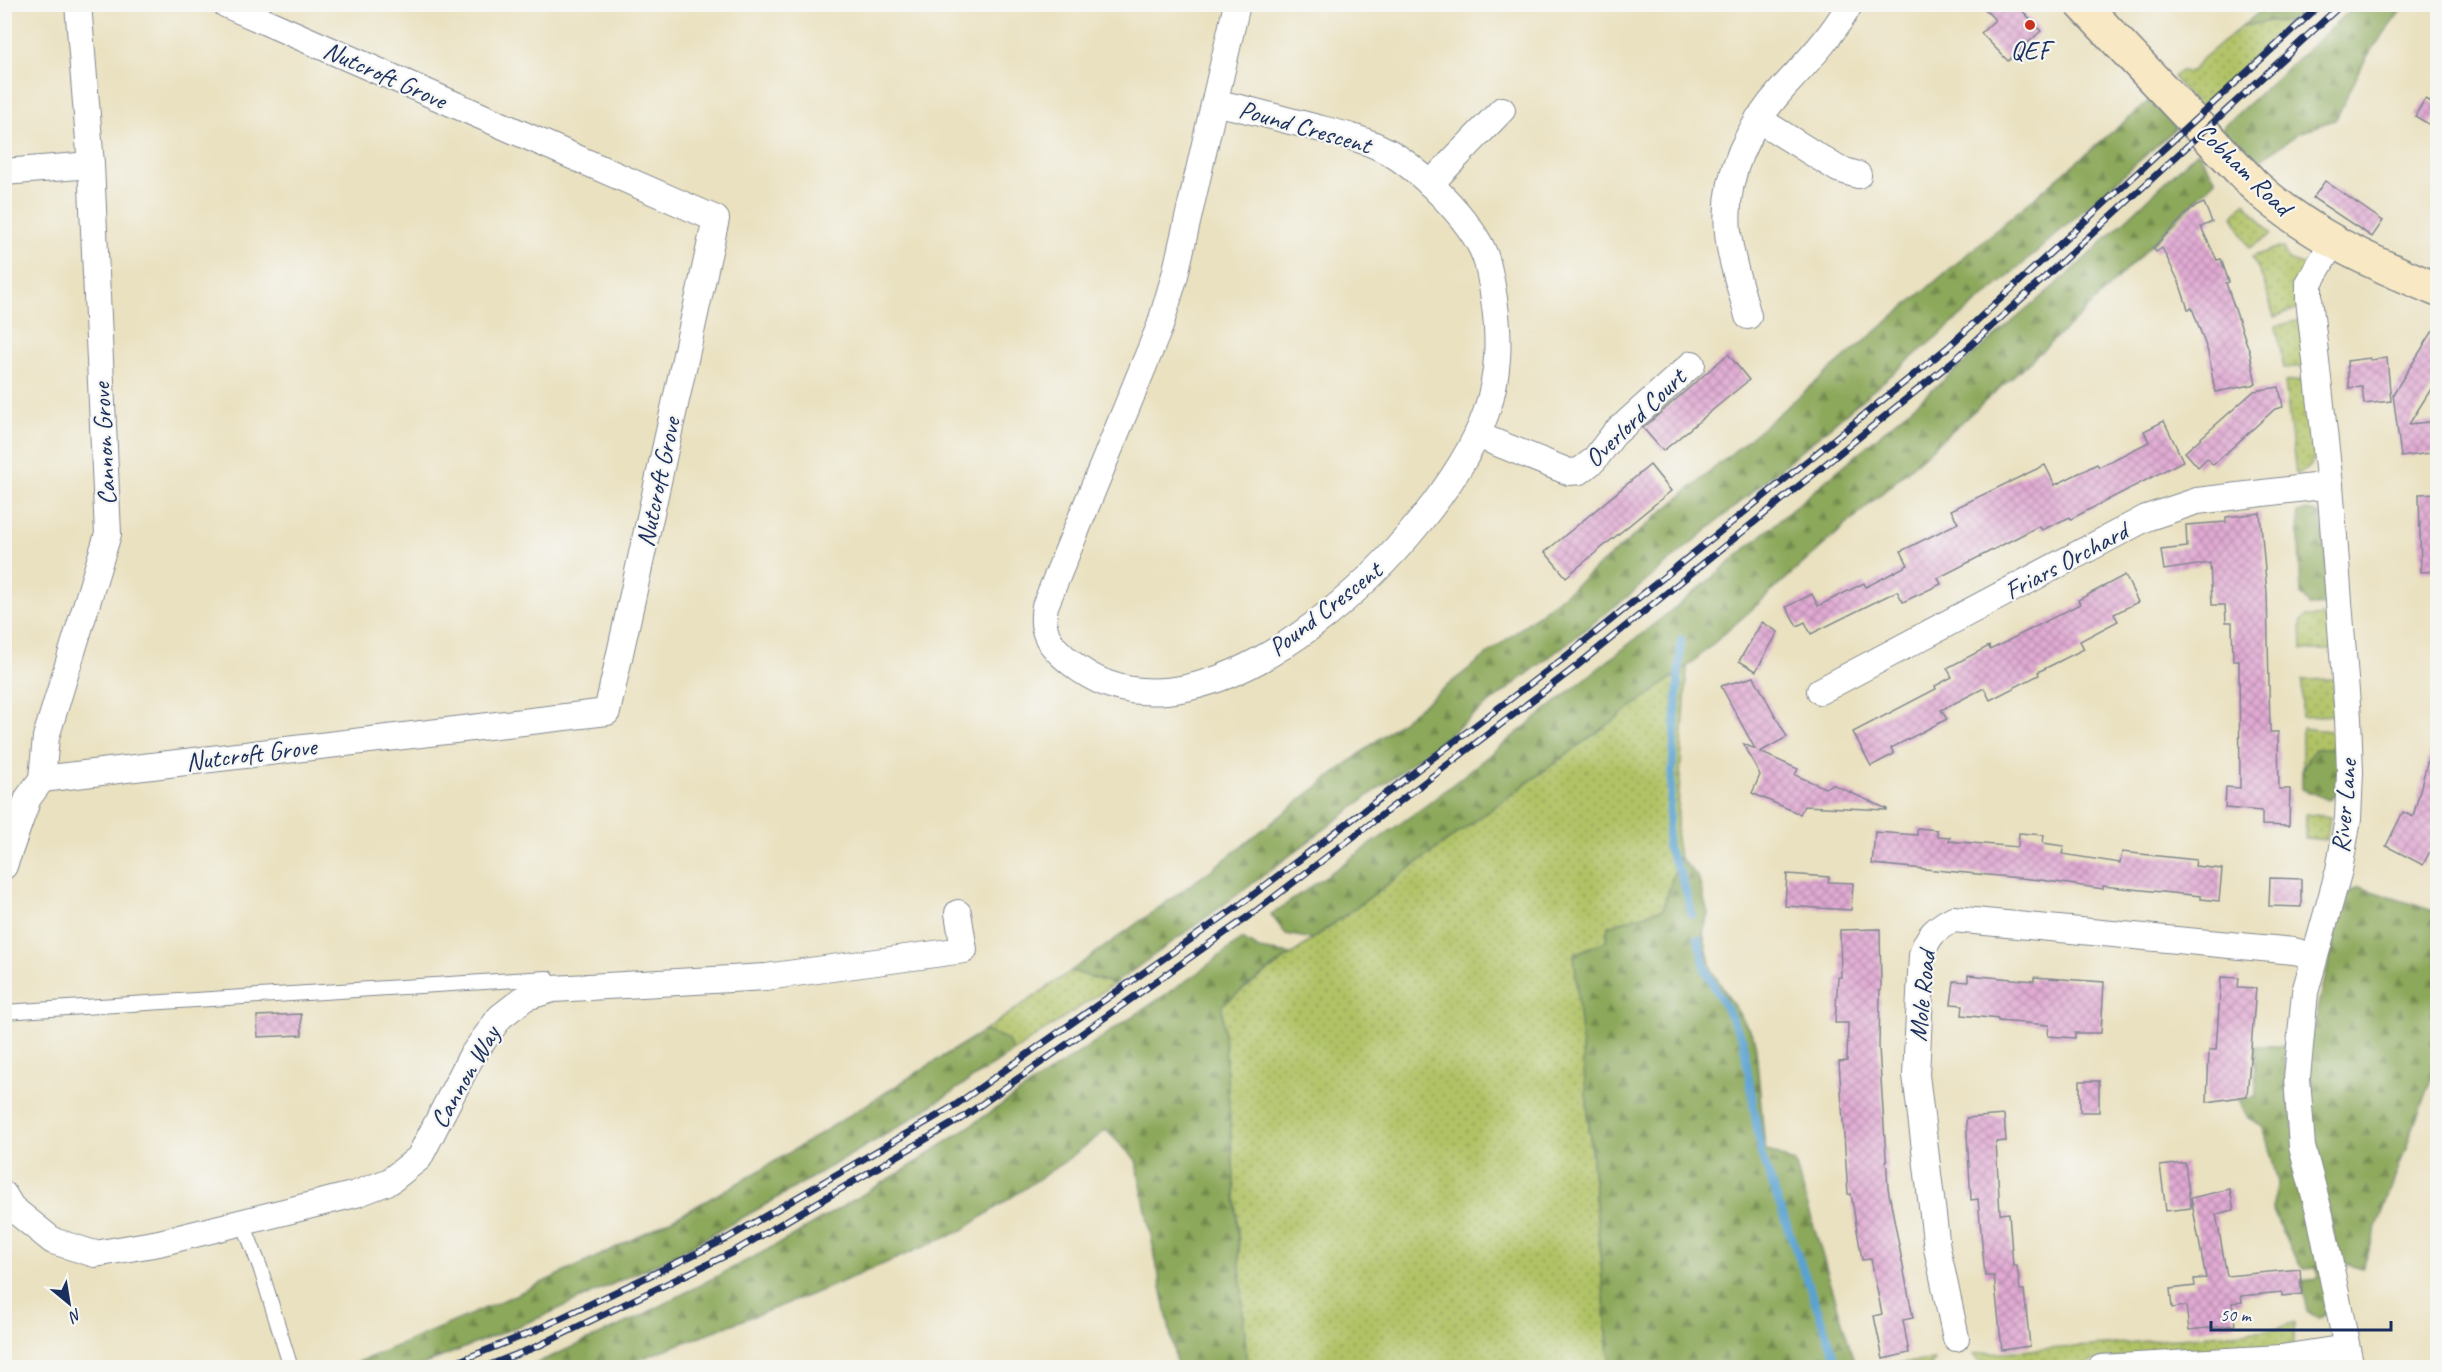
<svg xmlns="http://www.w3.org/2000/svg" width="2442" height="1372" font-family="Caveat,sans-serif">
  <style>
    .grass { fill: url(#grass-dots); stroke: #667862; stroke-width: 1.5 }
    .forest { fill: url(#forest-firs); stroke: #546c5c; stroke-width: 1.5 }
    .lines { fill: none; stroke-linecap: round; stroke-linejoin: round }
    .stream { stroke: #5aa2d1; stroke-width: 8 }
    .building { fill: url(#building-cross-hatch) }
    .lane-casing { stroke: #82888f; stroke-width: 16 }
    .street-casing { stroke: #82888f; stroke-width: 28 }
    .secondary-casing { stroke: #82888f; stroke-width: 36 }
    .lane { stroke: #fff; stroke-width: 14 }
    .street { stroke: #fff; stroke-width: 26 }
    .secondary { stroke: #f8e8c3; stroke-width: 33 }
    .rail-casing { stroke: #1b2f5e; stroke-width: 7 }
    .rail { stroke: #f6f6f2; stroke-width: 4.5; stroke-dasharray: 14; stroke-linecap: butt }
    .poi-dot { fill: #c8321e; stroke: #f6f6f2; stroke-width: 2 }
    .labels { text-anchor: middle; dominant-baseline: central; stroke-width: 4.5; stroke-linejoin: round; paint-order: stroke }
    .poi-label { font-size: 26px; fill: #1b2f5e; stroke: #f6f6f2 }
    .street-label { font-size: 26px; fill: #1b2f5e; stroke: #f6f6f2 }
  </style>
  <defs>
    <pattern id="grass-dots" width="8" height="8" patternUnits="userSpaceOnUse" patternTransform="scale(1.5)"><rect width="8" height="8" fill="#b0c265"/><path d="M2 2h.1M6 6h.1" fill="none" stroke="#8e9e56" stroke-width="1.8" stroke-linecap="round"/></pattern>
    <pattern id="forest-firs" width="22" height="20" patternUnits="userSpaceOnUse" patternTransform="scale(1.5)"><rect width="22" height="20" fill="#8ca85a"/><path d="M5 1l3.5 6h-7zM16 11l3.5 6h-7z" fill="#72894e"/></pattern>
    <pattern id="building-cross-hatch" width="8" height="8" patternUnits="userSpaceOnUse" patternTransform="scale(1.5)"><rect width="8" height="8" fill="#e1aad3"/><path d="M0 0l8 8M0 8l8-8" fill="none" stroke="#b68bae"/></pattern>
  </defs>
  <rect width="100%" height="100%" fill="#f6f6f2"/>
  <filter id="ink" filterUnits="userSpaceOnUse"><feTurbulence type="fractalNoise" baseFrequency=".0167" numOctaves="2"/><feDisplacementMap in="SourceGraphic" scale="12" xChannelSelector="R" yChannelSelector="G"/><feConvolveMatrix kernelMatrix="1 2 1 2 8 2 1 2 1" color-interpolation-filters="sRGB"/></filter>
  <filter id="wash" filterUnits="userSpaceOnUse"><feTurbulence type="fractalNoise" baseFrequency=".008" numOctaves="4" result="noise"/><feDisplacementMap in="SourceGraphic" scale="24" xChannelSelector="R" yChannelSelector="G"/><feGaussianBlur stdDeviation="1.35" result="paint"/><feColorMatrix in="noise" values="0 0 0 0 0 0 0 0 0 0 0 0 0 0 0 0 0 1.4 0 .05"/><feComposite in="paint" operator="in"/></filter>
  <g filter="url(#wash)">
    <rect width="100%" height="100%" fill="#eae1c0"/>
    <g class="grass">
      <path d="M2269 21 2290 22 2199 108 2173 77 2181 71 2191 72 2201 60 2241 27Z"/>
      <path d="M2245 202 2268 230 2271 235 2249 248 2233 216Z"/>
      <path d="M2278 247 2283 248 2288 260 2305 266 2299 308 2274 317 2264 282 2252 257Z"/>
      <path d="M2300 320 2306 366 2284 368 2276 326Z"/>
      <path d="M2307 379 2316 451C2313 463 2309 470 2296 474L2285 382Z"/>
      <path d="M2333 616 2335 650H2302L2301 621 2306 617Z"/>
      <path d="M1687 667 1676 839 1679 857 1663 909 1608 926 1606 941 1574 954 1610 1367H1247L1222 1005Z"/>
      <path d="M2336 679 2335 715 2302 717V680Z"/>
      <path d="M2302 728 2339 732 2341 754 2315 749 2302 769Z"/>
      <path d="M2306 814 2330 817 2327 840 2305 838Z"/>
      <path d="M1071 971 1114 984 1013 1052 1007 1039 984 1031Z"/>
      <path d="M2294 1322V1343L2284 1350 2104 1359 2066 1368 1982 1367 1974 1354 2104 1345 2276 1329Z"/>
      <path d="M1934 1360 1931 1366 1927 1367 1841 1368Z"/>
    </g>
    <g class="forest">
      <path d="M2269 4H2308V5L2290 22 2269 21 2241 27Z"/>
      <path d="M2356 5H2405L2366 58 2336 119 2299 133 2257 162 2221 129Z"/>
      <path d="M2150 100 2176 128 2016 270 1632 593 1404 769 1244 890 1114 984 1071 971 1211 870 1571 589Z"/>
      <path d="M2198 151 2216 180 2076 320 1687 667 1312 939 1286 934 1271 915 1428 804 1707 582 2074 269Z"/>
      <path d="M2307 510 2320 515 2333 599 2326 606 2309 605 2301 595 2298 513Z"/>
      <path d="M2315 749H2332L2343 756 2341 793 2329 800 2302 789V769Z"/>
      <path d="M1679 857 1698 877 1708 914 1703 934 1712 971 1755 1039 1765 1149 1795 1163 1855 1365 1840 1368 1610 1367 1574 954 1606 941 1608 926 1663 909Z"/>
      <path d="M2359 887 2437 912V1062L2362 1269 2340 1262 2311 1142 2308 1055 2343 897Z"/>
      <path d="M1242 939 1259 949 1291 954 1222 1005 1247 1367H1177L1136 1160 1106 1130 1067 1160 961 1231 820 1291 619 1367H528L639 1317 784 1241 906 1169 1196 974Z"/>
      <path d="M984 1031 1007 1039 1013 1052 900 1126 758 1209 669 1258 541 1317 417 1367H346C485 1310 623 1250 752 1175 831 1129 907 1078 984 1031Z"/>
      <path d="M2255 1046H2284L2287 1096 2335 1307 2318 1318 2307 1311 2301 1281 2318 1279 2317 1268 2303 1269 2291 1252 2272 1208 2278 1182 2263 1126 2248 1118 2239 1100 2256 1097Z"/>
    </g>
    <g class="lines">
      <g class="stream">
        <path d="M1681 640 1667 847 1682 877 1692 914"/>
        <path d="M1698 939 1706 971 1743 1040 1761 1154 1839 1368"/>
      </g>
    </g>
    <g id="blocks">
      <g class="building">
        <path d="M1980 4H2016L2041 31 2008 61 1981 33 1995 20Z"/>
        <path d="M2425 99 2438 106V113L2430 125 2415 116Z"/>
        <path d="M2325 181 2383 221 2372 237 2313 198Z"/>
        <path d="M2204 203 2212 222 2201 227 2217 260 2221 259 2229 282 2226 283 2250 353 2256 384 2215 392 2208 352 2192 308 2188 309 2179 282 2162 248 2156 252 2153 248 2192 208Z"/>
        <path d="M2438 323V378L2409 424 2438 421V452L2401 457 2393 394Z"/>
        <path d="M1728 354 1749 380 1663 451 1643 428Z"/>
        <path d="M2370 358V360L2387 358 2391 401 2364 404 2362 387 2349 388 2347 361Z"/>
        <path d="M2279 387 2283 407 2275 409 2213 465 2207 458 2198 467 2185 452 2254 391Z"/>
        <path d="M2164 421 2183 461 2071 519 2070 517 2042 530 2039 526 1938 578 1941 584 1903 602 1897 591 1811 634 1805 622 1797 626 1786 607 1812 594 1818 606 1864 583 1866 587 1908 565 1901 551 1958 523 1951 510 2045 465 2055 485 2097 464 2099 467 2149 442 2144 431Z"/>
        <path d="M1650 465 1671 491 1566 577 1545 552Z"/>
        <path d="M2438 493V571L2421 572 2419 494Z"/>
        <path d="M2260 513 2267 593 2270 732H2278L2279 789H2290L2289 826 2262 825V811L2225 808 2226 787 2240 788 2239 661H2233L2232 622H2226L2225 605H2212L2210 563 2164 570 2161 550 2187 547 2186 525 2226 522V517Z"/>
        <path d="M2125 575 2138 602 2114 614 2118 621 2080 641 2084 649 2038 672 2039 675 1990 700 1984 688 1941 710 1947 719 1891 748 1894 754 1871 766 1853 732 1936 689 1935 686 1952 677 1947 668 1989 646 1990 650 2080 604 2078 600Z"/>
        <path d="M1762 622 1778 632 1756 671 1739 661Z"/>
        <path d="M1754 677 1787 737 1760 752 1798 769 1795 775 1825 788 1832 784 1887 809V810L1804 806 1800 814 1752 793 1760 775 1744 744 1755 749 1721 686Z"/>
        <path d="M2431 748H2438V850L2432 847 2423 865 2386 846 2403 812 2413 817Z"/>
        <path d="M1917 828 1937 830V836L1950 837 1949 841 2018 847 2019 833 2044 835 2043 843 2064 846 2062 854 2120 863 2122 852 2196 860 2195 866 2222 869 2219 901 2201 899V896L2103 886V889L2041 880 1872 864 1875 832 1917 835Z"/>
        <path d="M1787 874 1829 877 1828 882 1853 883 1851 910 1785 906Z"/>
        <path d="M2270 878 2301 879V907L2269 906Z"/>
        <path d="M1880 929 1881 990H1880L1879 1048 1888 1188 1913 1318 1903 1320 1909 1353 1883 1359 1874 1316 1882 1314 1871 1259 1862 1260 1851 1194H1848L1839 1062 1847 1061 1848 1023H1835L1838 977H1841L1840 930Z"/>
        <path d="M1968 975 2034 981V977L2104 982 2101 1033H2075V1038L2048 1036 2049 1025 1998 1021V1019L1962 1015 1963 1005 1951 1004 1954 981 1968 982Z"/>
        <path d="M2221 977 2239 978 2238 987 2256 988 2247 1096 2207 1102 2209 1050H2216Z"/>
        <path d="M301 1014 302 1035 258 1037 257 1016Z"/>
        <rect x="2080" y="1081" width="19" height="31"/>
        <path d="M2004 1115 2006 1141 1996 1142 2000 1214 2009 1213 2013 1266H2017L2020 1290H2024L2030 1346 2002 1350 1994 1276H1985L1978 1199 1971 1200 1966 1118Z"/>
        <path d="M2185 1163 2191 1208 2166 1211 2160 1166Z"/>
        <path d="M2230 1189 2234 1210 2216 1214 2227 1276 2300 1269 2302 1294 2282 1296V1292L2241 1296 2242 1302 2232 1303 2235 1325 2189 1330 2186 1306 2172 1308 2170 1289 2195 1286 2194 1279 2206 1278 2191 1198Z"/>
      </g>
    </g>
  </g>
  <g filter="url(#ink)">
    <use href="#blocks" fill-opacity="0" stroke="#82888f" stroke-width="1.5"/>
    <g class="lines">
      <defs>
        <g id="lane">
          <path d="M4 1012 547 978 553 989"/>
          <path d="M243 1223 260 1267 291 1368"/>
        </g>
        <g id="street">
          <path d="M1216 103C1246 108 1276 118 1306 125 1332 132 1360 137 1385 150 1418 167 1472 221 1485 256 1490 270 1492 285 1494 299 1500 339 1499 375 1486 413 1443 535 1205 775 1070 662 1050 646 1040 633 1045 606L1160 326 1175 275 1237 4"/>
          <path d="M1758 119 1838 169 1858 175"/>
          <path d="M4 172 91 165"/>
          <path d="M1430 184 1502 110"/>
          <path d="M2332 243 2309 283V299L2330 485 2348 718 2350 772 2348 819 2339 870 2305 992 2297 1078 2302 1147 2320 1215 2351 1368"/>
          <path d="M1748 316C1741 288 1730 260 1728 232 1723 175 1747 128 1784 87 1808 61 1832 36 1850 4"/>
          <path d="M1477 435 1569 472 1580 471 1594 460 1614 434 1692 364"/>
          <path d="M1820 691 2146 518 2197 501 2330 485"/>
          <path d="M42 779 607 712 716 219 225 4"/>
          <path d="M4 866 28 798 42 779 46 737 108 534 91 165 78 4"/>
          <path d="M4 1195 12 1208 53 1241 95 1254 159 1243 356 1194 390 1181 419 1158 471 1057 500 1017 526 997 553 989 766 977 964 950 958 913"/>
          <path d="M1956 1338 1937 1248 1916 1075 1922 955C1927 936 1936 928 1953 919L2294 951 2314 956"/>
          <path d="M2101 1368 2281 1358 2346 1348"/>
        </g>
        <path id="secondary" d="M2082 4 2254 185C2309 235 2370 262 2438 290"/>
      </defs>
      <use href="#lane" class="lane-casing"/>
      <use href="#street" class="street-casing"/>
      <use href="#secondary" class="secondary-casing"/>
      <use href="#lane" class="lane"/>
      <use href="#street" class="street"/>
      <use href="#secondary" class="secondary"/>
      <defs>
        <g id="rail">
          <path d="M442 1368 532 1332 726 1239 954 1106 1241 904 1564 658 1948 347 2321 4"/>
          <path d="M482 1368 538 1346 733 1252 962 1118 1256 911 1573 669 1958 357 2342 4"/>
        </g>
      </defs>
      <use href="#rail" class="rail-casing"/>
      <use href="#rail" class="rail"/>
    </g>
  </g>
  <circle class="poi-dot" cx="2030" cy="25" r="6"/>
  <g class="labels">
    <g class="poi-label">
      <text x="2030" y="50">QEF</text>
    </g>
    <g class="street-label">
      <text transform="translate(385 75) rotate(24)">Nutcroft Grove</text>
      <text transform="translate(1305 127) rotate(16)">Pound Crescent</text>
      <text transform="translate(2244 169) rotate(44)">Cobham Road</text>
      <text transform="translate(1635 418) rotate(-44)">Overlord Court</text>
      <text transform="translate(104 444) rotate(-93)">Cannon Grove</text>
      <text transform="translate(658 482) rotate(-78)">Nutcroft Grove</text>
      <text transform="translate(2066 561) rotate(-28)">Friars Orchard</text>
      <text transform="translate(1325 609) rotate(-38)">Pound Crescent</text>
      <text transform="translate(251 754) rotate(-7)">Nutcroft Grove</text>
      <text transform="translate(2344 806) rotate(-85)">River Lane</text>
      <text transform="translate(1922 996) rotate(-84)">Mole Road</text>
      <text transform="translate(465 1077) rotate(-60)">Cannon Way</text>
    </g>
  </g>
  <rect width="2442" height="1372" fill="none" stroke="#f6f6f2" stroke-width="24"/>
  <g transform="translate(69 1303) rotate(150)" stroke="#f6f6f2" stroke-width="4.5" paint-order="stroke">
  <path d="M0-4.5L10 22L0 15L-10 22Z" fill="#1b2f5e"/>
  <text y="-9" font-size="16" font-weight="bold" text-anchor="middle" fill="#1b2f5e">N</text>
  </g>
  <path d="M2211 1321v9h180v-9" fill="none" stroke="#1b2f5e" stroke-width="3"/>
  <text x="2220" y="1321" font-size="18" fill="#1b2f5e" stroke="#f6f6f2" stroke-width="4.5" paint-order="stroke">50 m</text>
</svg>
